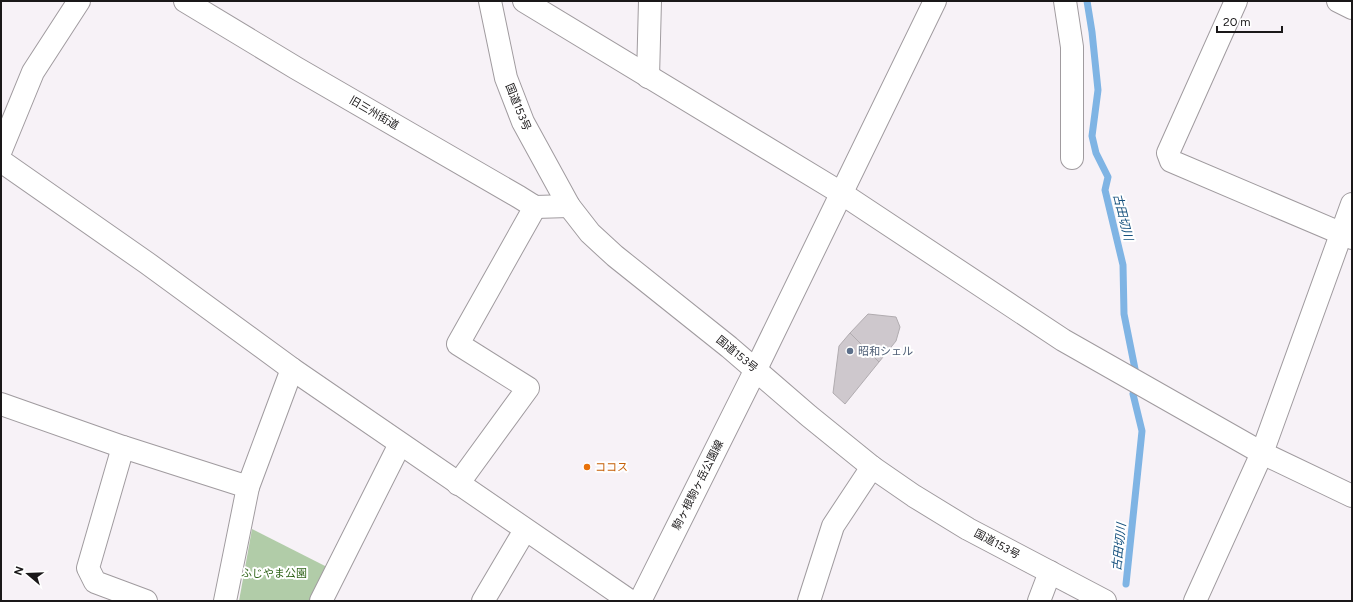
<svg xmlns="http://www.w3.org/2000/svg" width="1353" height="602" font-family="Figtree,'Noto Sans JP',sans-serif">
  <style>
    .green { fill: #b1cca8 }
    .lines { fill: none; stroke-linecap: round; stroke-linejoin: round }
    .stream { stroke: #7fb4e4; stroke-width: 7 }
    .building { fill: #cec8cd; stroke: #b1acb0 }
    .minor-casing { stroke: #a09b9f; stroke-width: 24 }
    .major-casing { stroke: #a09b9f; stroke-width: 24 }
    .highway-casing { stroke: #a09b9f; stroke-width: 24 }
    .minor { stroke: #fff; stroke-width: 22 }
    .major { stroke: #fff; stroke-width: 22 }
    .highway { stroke: #fff; stroke-width: 22 }
    .service-dot { fill: #5c6f8a; stroke: #fff; stroke-width: 1.5 }
    .food-dot { fill: #e8710a; stroke: #fff; stroke-width: 1.5 }
    .labels { text-anchor: middle; dominant-baseline: central; stroke-width: 4; stroke-linejoin: round; paint-order: stroke }
    .street-label { font-size: 11px; fill: #1a1819; stroke: #fff }
    .service-label { font-size: 11px; fill: #4e5e75; stroke: #fff; text-anchor: start }
    .food-label { font-size: 11px; fill: #c56008; stroke: #fff; text-anchor: start }
    .park-label { font-size: 11px; fill: #31651b; stroke: #fff }
    .water-label { font-size: 12px; font-style: italic; fill: #16517e; stroke: #fff }
  </style>
  <rect width="100%" height="100%" fill="#f7f2f7"/>
  <path class="green" d="M252 529 329 568 311 601H239Z"/>
  <g class="lines">
    <g class="stream">
      <path d="M1087 1 1092 32 1098 90 1092 136 1096 153 1108 177 1105 190 1123 265 1124 314 1135 369"/>
      <path d="M1126 584 1142 431 1133 394"/>
    </g>
  </g>
  <g class="building">
    <path d="M868 314 896 317 900 327 896 341 879 362 850 333Z"/>
    <path d="M850 333 879 362 845 404 833 393 839 346Z"/>
  </g>
  <g class="lines">
    <defs>
      <g id="minor">
        <path d="M185 1 296 68 519 197 535 207 569 206"/>
        <path d="M524 1 841 193 1063 340 1262 453 1352 496"/>
        <path d="M1065 1 1072 47V158"/>
        <path d="M1236 1 1168 153 1171 161 1352 238"/>
        <path d="M1338 1 1352 8"/>
        <path d="M648 77 650 1"/>
        <path d="M1 150 33 72 79 1"/>
        <path d="M1 161 147 263 292 369 630 601"/>
        <path d="M756 369 935 1"/>
        <path d="M1 404 123 447 248 487 292 369"/>
        <path d="M123 447 88 568 95 582 146 601"/>
        <path d="M458 484 528 388 458 344 535 207"/>
        <path d="M225 601 248 487"/>
        <path d="M321 601 400 444"/>
        <path d="M483 601 525 530"/>
        <path d="M809 601 833 526 872 467"/>
        <path d="M1039 601 1050 572"/>
        <path d="M1195 601 1262 453 1352 204"/>
      </g>
      <path id="major" d="M640 601 756 369"/>
      <path id="highway" d="M490 1 506 78 523 122 569 206 590 233 615 256 729 347 809 416 872 467 914 496 968 529 1105 601"/>
    </defs>
    <use href="#minor" class="minor-casing"/>
    <use href="#major" class="major-casing"/>
    <use href="#highway" class="highway-casing"/>
    <use href="#minor" class="minor"/>
    <use href="#major" class="major"/>
    <use href="#highway" class="highway"/>
  </g>
  <circle class="service-dot" cx="850" cy="351" r="4"/>
  <circle class="food-dot" cx="587" cy="467" r="4"/>
  <g class="labels">
    <g class="street-label">
      <text transform="translate(518 107) rotate(68)">国道153号</text>
      <text transform="translate(374 113) rotate(30)">旧三州街道</text>
      <text transform="translate(737 354) rotate(39)">国道153号</text>
      <text transform="translate(698 485) rotate(-63)">駒ヶ根駒ヶ岳公園線</text>
      <text transform="translate(997 544) rotate(28)">国道153号</text>
    </g>
    <g class="service-label">
      <text x="858" y="351">昭和シェル</text>
    </g>
    <g class="food-label">
      <text x="595" y="467">ココス</text>
    </g>
    <g class="park-label">
      <text x="274" y="573">ふじやま公園</text>
    </g>
    <g class="water-label">
      <text transform="translate(1123 217) rotate(76)">古田切川</text>
      <text transform="translate(1119 547) rotate(-84)">古田切川</text>
    </g>
  </g>
  <rect width="1353" height="602" fill="none" stroke="#1a1819" stroke-width="4"/>
  <g transform="translate(28 574) rotate(289)" stroke="#ffffff" stroke-width="3" paint-order="stroke">
  <path d="M0-3L7 15L0 10L-7 15Z" fill="#1a1819"/>
  <text y="-6" font-size="11" font-weight="bold" text-anchor="middle" fill="#1a1819">N</text>
  </g>
  <path d="M1217 26v6h65v-6" fill="none" stroke="#1a1819" stroke-width="2"/>
  <text x="1223" y="26" font-size="12" fill="#1a1819" stroke="#ffffff" stroke-width="3" paint-order="stroke">20 m</text>
</svg>
